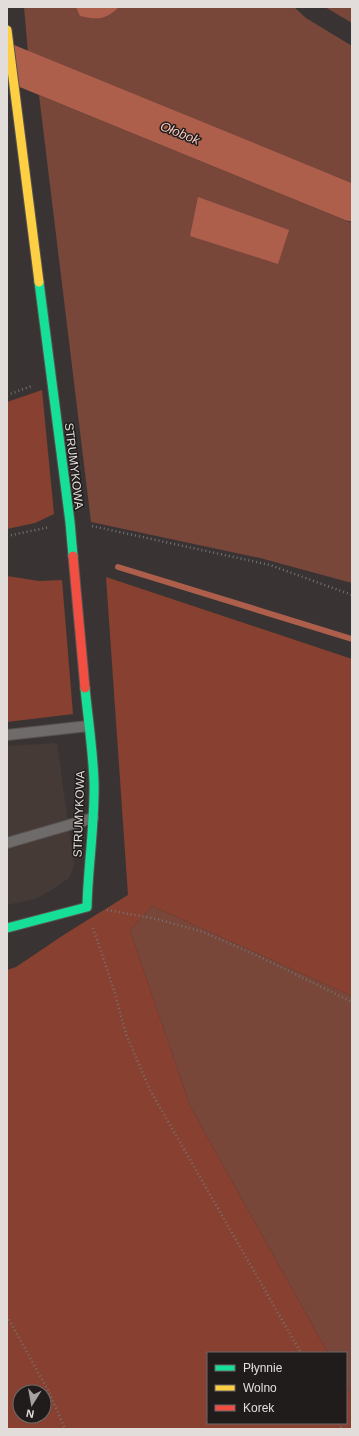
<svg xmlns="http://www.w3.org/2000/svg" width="359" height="1436" font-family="Helvetica,sans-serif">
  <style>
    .built { fill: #463a36 }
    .green { fill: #79463a }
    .forest { fill: #884030; fill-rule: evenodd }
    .water { fill: #ad5f4c }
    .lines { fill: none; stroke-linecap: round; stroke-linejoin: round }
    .stream { stroke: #ad5f4c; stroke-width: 6 }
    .river { stroke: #ad5f4c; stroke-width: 37 }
    .lane-casing { stroke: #575351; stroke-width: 12 }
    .fast-casing { stroke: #575351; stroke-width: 11 }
    .slow-casing { stroke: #575351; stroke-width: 11 }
    .jam-casing { stroke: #575351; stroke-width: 11 }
    .path { stroke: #747271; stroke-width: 2.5; stroke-dasharray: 1 3; stroke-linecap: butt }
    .lane { stroke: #6f6b6a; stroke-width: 10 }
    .fast { stroke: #16e098; stroke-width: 9 }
    .slow { stroke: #ffcf43; stroke-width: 9 }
    .jam { stroke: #f24e42; stroke-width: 9 }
    .labels { text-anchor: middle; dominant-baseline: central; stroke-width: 3; stroke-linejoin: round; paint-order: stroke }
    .street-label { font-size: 12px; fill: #e2dddb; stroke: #1f1c1b }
    .water-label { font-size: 13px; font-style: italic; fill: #f9c9bd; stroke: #1f1c1b }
  </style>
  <rect width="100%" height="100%" fill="#393433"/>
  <path class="built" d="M57 743 74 866 69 878 50 891 35 899 7 905V746Z"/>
  <g class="green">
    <path d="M24 7H294L306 18 352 46V183L28 53Z"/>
    <path d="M325 7H352V23Z"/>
    <path d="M39 95 352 223V583L260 558 91 522Z"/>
    <path d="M152 906 352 996V1396L346 1385V1353H328L190 1106 130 930Z"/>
  </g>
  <g class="forest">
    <path d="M42 390 54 514 35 523 7 529V402Z"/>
    <path d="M7 576 39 581 62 580 73 714 7 722Z"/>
    <path d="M106 577 352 659V996L152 906 130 930 190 1106 328 1353H208V1423H346V1385L352 1396V1429H7V970L16 967 65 934 128 895ZM20 1392H44V1416H20Z"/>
  </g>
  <g class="water">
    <path d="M76 7H119C105 20 98 20 80 16Z"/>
    <path d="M198 197 289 230 278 264 190 236Z"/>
  </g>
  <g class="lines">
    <path class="stream" d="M118 567 352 639"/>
    <path class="river" d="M7 62 352 203"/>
    <defs>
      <g id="lane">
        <path d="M7 735 88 726"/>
        <path d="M7 843 93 818"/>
      </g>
      <g id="fast">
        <path d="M39 282 70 522 73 556"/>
        <path d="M7 928 87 907C88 865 95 824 94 782 93 751 88 719 85 688"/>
      </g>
      <path id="slow" d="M7 30 39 282"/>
      <path id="jam" d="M73 556 85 688"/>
    </defs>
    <use href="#lane" class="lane-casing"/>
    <use href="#fast" class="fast-casing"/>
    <use href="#slow" class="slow-casing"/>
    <use href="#jam" class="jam-casing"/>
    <g class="path">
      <path d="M7 395 32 386"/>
      <path d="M92 526 270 565 352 595"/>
      <path d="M7 536 50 527"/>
      <path d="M107 910 157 919 203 932 254 954 352 1002"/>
      <path d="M93 928 114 990 126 1034 150 1090 301 1353"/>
      <path d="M7 1316 49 1392 65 1429"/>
      <path d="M339 1423 342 1429"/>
    </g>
    <use href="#lane" class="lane"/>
    <use href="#fast" class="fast"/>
    <use href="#slow" class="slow"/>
    <use href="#jam" class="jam"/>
  </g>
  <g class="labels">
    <g class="street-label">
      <text transform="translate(74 466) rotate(83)">STRUMYKOWA</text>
      <text transform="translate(79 814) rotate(-88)">STRUMYKOWA</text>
    </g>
    <g class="water-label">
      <text transform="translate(180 133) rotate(22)">Ołobok</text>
    </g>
  </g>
  <rect width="359" height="1436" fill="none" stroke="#e2dddb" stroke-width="16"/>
  <rect x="207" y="1352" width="140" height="72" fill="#1f1c1b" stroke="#6d6968"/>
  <rect x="215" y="1365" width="20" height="6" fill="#16e098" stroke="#6d6968"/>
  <text x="243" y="1372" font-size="12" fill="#e2dddb">Płynnie</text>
  <rect x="215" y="1385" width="20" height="6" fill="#ffcf43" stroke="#6d6968"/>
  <text x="243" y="1392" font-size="12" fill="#e2dddb">Wolno</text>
  <rect x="215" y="1405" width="20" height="6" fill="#f24e42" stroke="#6d6968"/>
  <text x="243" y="1412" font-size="12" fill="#e2dddb">Korek</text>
  <g transform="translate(32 1404) rotate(191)"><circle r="19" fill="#1f1c1b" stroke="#6d6968"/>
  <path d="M0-3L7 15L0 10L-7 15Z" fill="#a7a2a0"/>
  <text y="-6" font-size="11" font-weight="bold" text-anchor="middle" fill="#e2dddb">N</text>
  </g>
</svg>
